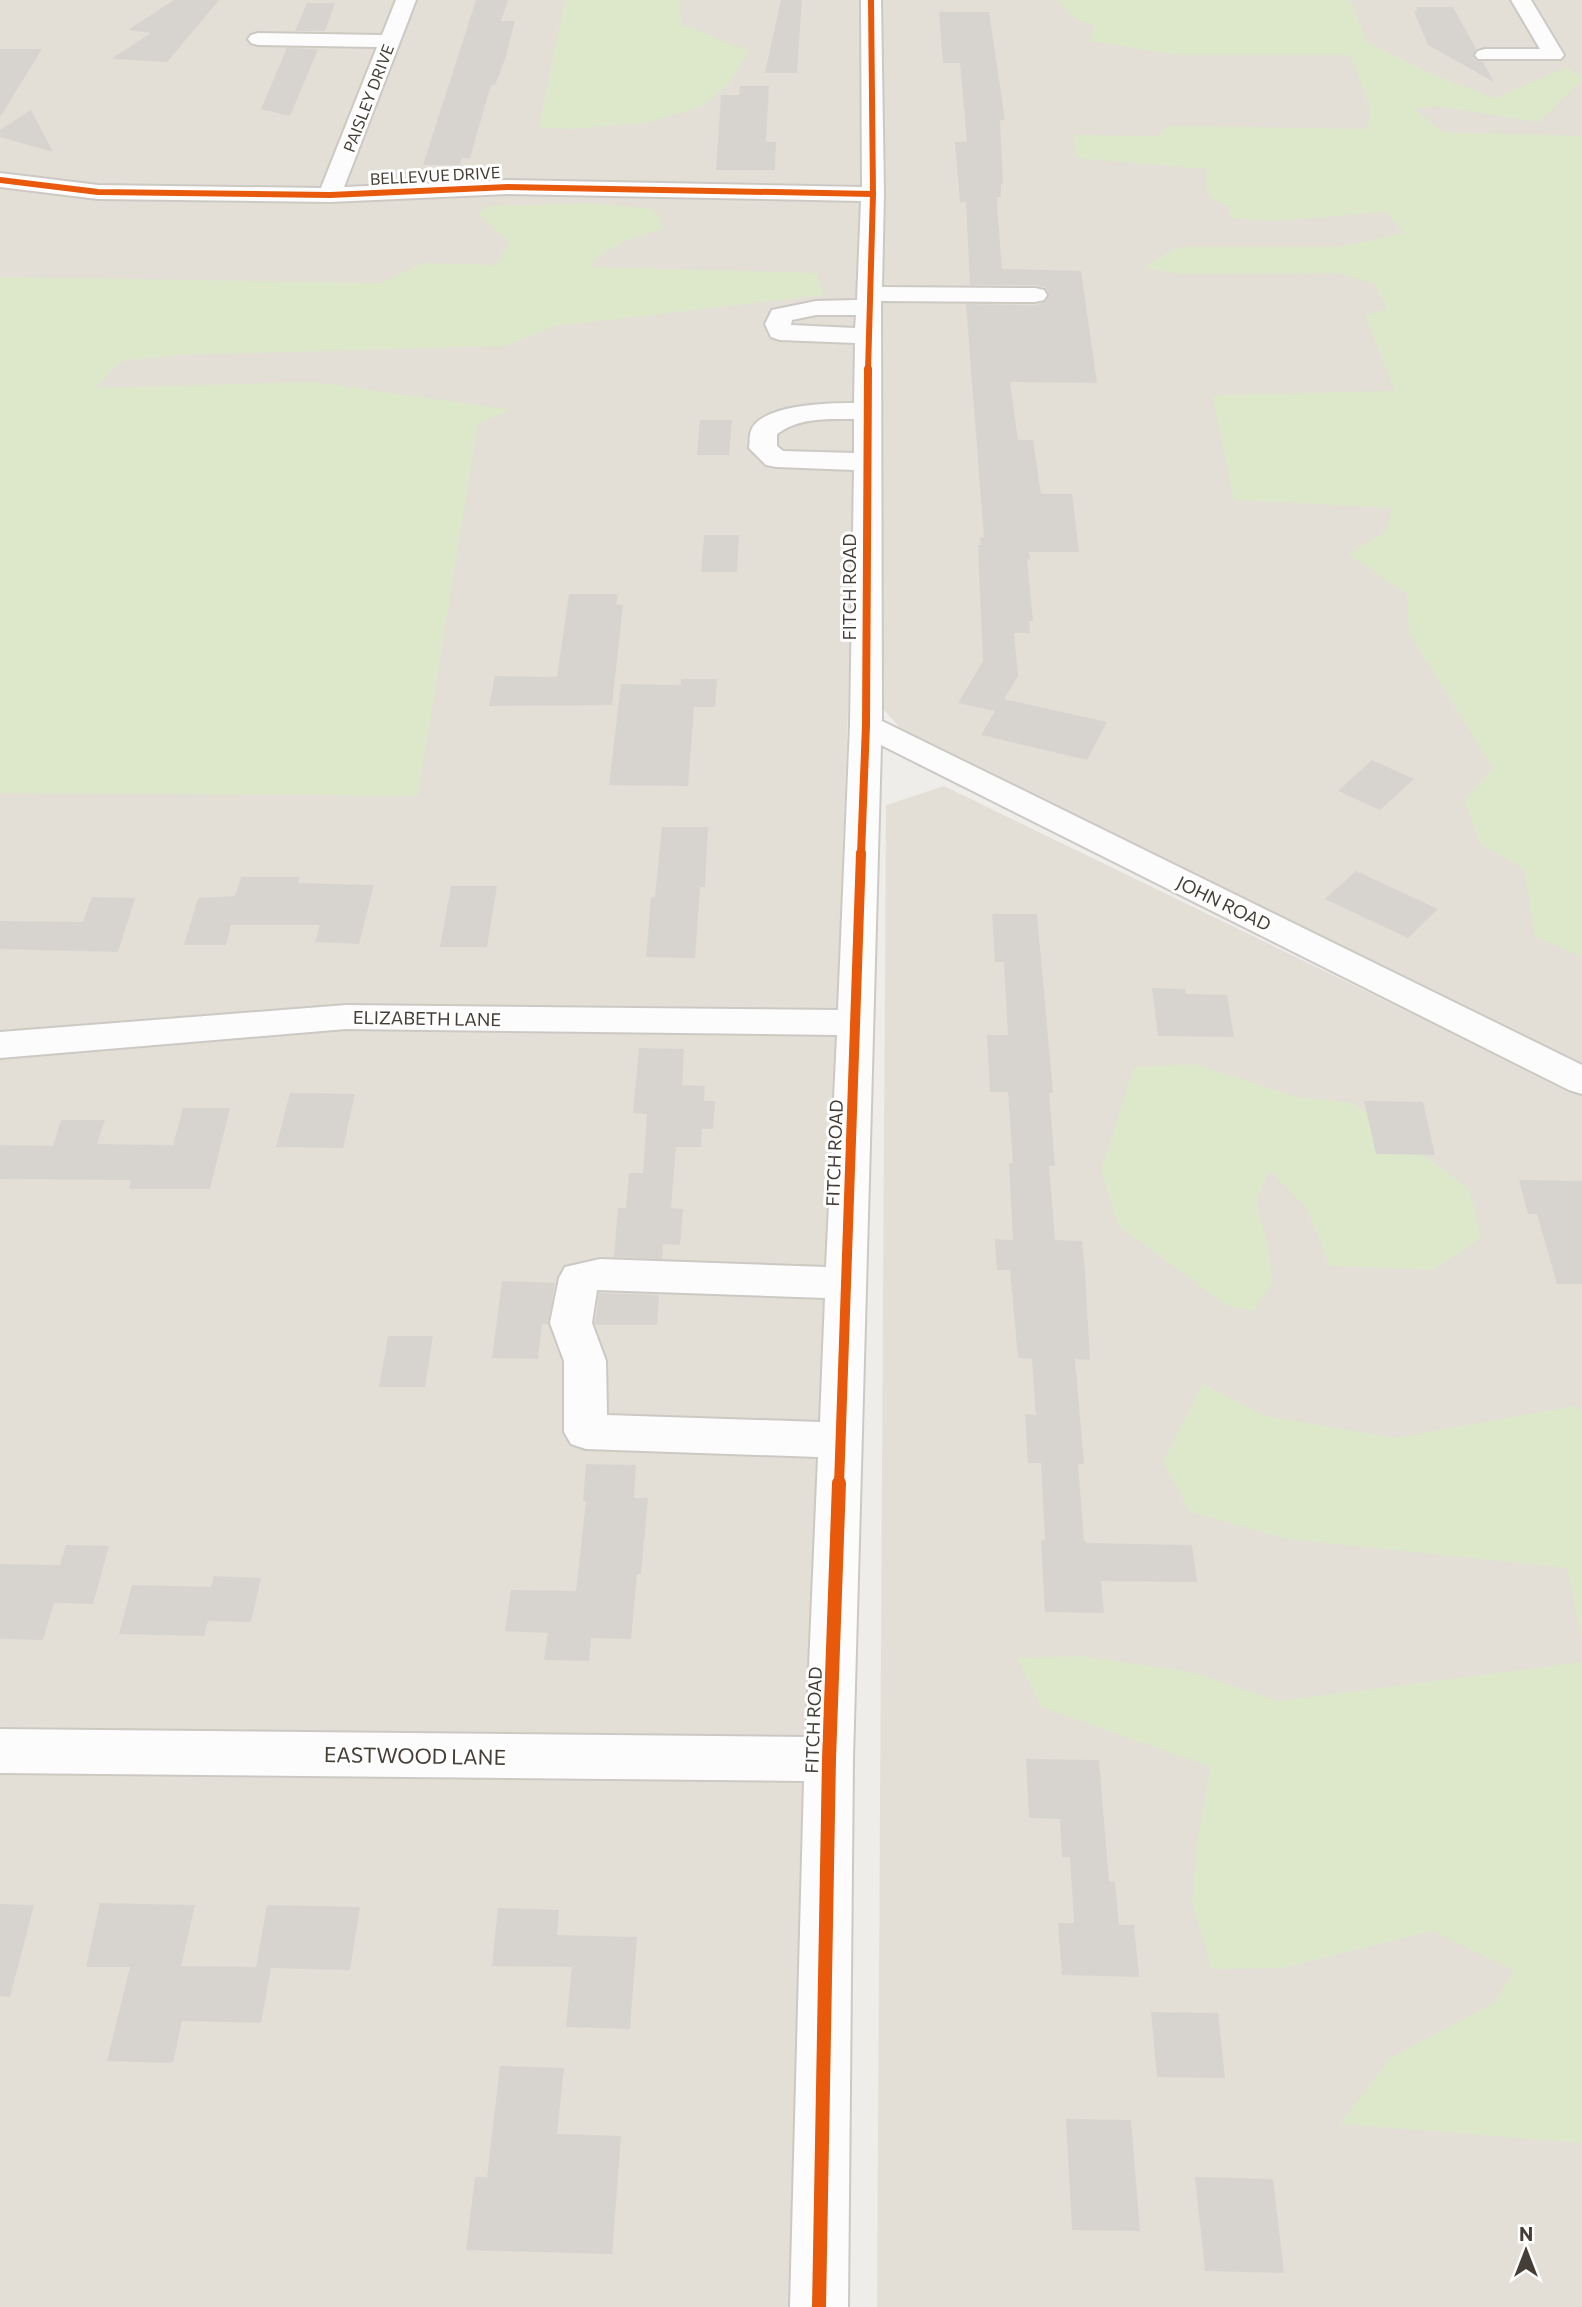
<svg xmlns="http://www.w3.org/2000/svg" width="1582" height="2307" font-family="Commissioner,sans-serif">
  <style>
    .residential { fill: #e3dfd6 }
    .green { fill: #dde8ca }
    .building { fill: #d7d4d0 }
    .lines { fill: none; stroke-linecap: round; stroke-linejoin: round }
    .minor-casing { stroke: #ccc9c5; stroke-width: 4 }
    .minor { fill: #fdfcfc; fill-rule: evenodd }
    .cycleway-far3-casing { stroke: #fff; stroke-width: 9 }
    .cycleway-far2-casing { stroke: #fff; stroke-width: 11 }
    .cycleway-far1-casing { stroke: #fff; stroke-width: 15 }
    .cycleway-casing { stroke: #fff; stroke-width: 18 }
    .cycleway-far3 { stroke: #e8590c; stroke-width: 6 }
    .cycleway-far2 { stroke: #e8590c; stroke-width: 8 }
    .cycleway-far1 { stroke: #e8590c; stroke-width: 10 }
    .cycleway { stroke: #e8590c; stroke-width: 14 }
    .labels { text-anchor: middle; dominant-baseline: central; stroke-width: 6; stroke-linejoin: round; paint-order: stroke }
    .far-street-label { font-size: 16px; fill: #443e36; stroke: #fff }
    .street-label { font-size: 18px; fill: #443e36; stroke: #fff }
    .near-street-label { font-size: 21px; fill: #443e36; stroke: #fff }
  </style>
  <rect width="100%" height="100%" fill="#efede9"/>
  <g class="residential">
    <path d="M0 0H864L852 592 836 1054 805 2307H0Z"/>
    <path d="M880 0H1582V1063L1015 790 902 730 884 710 880 695Z"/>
    <path d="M944 786 1582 1096V2307H877L886 805Z"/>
  </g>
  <g class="green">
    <path d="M565 0H680L681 24 749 51 728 85 702 106 646 123 572 129 539 127Z"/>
    <path d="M1056 0H1350L1367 42 1432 74 1494 98 1567 67 1582 77V80L1539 122 1436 106 1414 109 1443 132 1582 136V956L1535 937 1524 869 1480 844 1465 800 1493 768 1409 633 1407 594 1348 554 1386 532 1392 508 1234 500 1212 395 1395 391 1365 315 1387 309 1375 284 1337 273 1178 274 1144 267 1178 247H1339L1405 233 1385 212 1276 221 1229 218 1230 208 1210 198 1206 186 1207 169 1076 158 1074 135 1158 136 1167 126 1367 129 1371 109 1350 55H1177L1090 41 1094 25 1078 21Z"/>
    <path d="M590 203 652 209 659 216 663 228 625 241 594 259 592 267 816 273 824 295 555 326 505 346 179 355 121 361 95 388 313 382 511 410 478 423 418 796 0 793V277L381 283 424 263 496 265 509 243 478 214 488 206Z"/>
    <path d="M1194 1064 1297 1097 1353 1103 1469 1189 1481 1238 1433 1270 1330 1266 1307 1209 1269 1170 1256 1202 1269 1250 1272 1283 1254 1311 1227 1306 1119 1226 1101 1170 1134 1067Z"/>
    <path d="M1203 1384 1266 1416 1395 1438 1573 1406 1582 1410V1640L1567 1568 1287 1539 1190 1512 1163 1462Z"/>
    <path d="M1078 1656 1192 1672 1278 1701 1582 1662V2143L1340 2124 1390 2058 1495 2002 1514 1970 1432 1931 1282 1968 1212 1969 1192 1902 1197 1841 1211 1767 1041 1707 1017 1658Z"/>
  </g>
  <g class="building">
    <path d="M174 0H219L167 62 111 59 151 33 128 30Z"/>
    <path d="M476 0H508L501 21H515L505 59 495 85H491L470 158H462L460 165H423Z"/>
    <path d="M781 0H802L797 73H765Z"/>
    <path d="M307 3H335L325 31H295Z"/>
    <path d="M1416 7H1453L1476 49 1473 57 1476 61 1483 62 1494 82 1428 45 1414 11H1417Z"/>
    <path d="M939 12H989L1005 120H1000L1003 184H1001V197H997V205L1002 269 1081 271 1097 383 1010 382 1018 440H1033L1041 494H1072L1079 552H1029L1030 560 1027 559 1033 621H1029L1030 633H1014L1018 676 1004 699 1107 722 1087 760 981 735 995 711 958 703 983 661 978 545H981L980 537 984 538 966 304 1036 305 1046 301 1049 294 1045 287 1035 285H970L966 202H960L955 142H967L960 63H943Z"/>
    <path d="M287 48 318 49 290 116 261 109Z"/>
    <path d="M0 49H42L0 117Z"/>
    <path d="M740 86H769L766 142H776L775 170H716L721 95H739Z"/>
    <path d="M31 110 53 152 0 137V130Z"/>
    <path d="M700 420H732L729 455H697Z"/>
    <path d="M704 535H739L737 572H701Z"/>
    <path d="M569 594H618L616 605H623L612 705 489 706 495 676 557 677Z"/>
    <path d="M681 679H717L715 707H694L688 786 609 785 621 684 681 685Z"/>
    <path d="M1372 760 1414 779 1380 810 1338 791Z"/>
    <path d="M662 827H708L705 887H700L695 958 646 957 651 897H655Z"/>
    <path d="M1356 871 1438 909 1408 938 1325 899Z"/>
    <path d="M241 877H300L298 883 374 885 359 944 315 942 320 925H231L226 945H184L198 898 235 896Z"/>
    <path d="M451 886H497L487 947H440Z"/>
    <path d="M92 897 135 898 118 952 0 949V921L83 922Z"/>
    <path d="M992 914H1037L1053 1093H1049L1055 1166H1049L1055 1240 1082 1241 1085 1271 1090 1360 1075 1359 1084 1464H1078L1084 1540 1087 1543 1192 1545 1197 1582 1101 1581 1104 1613 1045 1612 1041 1540H1045L1041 1463H1028L1025 1414 1036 1415 1032 1359 1018 1358 1010 1270H997L995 1239 1013 1240 1009 1163H1013L1008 1092H990L987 1035H1008L1004 962H995Z"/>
    <path d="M1152 988 1185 989 1186 994 1227 995 1234 1037 1158 1036Z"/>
    <path d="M639 1048 684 1049 682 1085 705 1086 704 1101H715L713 1129H702L701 1147H676L671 1208 683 1209 680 1245 663 1244 662 1259 614 1257 618 1208H626L629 1173H643L647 1114 633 1113Z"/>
    <path d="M290 1093 355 1094 343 1148 276 1147Z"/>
    <path d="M1364 1101 1423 1102 1435 1155 1376 1154Z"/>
    <path d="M183 1108H230L210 1189H129L131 1180 0 1179V1145L53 1146 61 1120H105L97 1144 173 1145Z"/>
    <path d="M1519 1180 1582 1181V1284H1557L1537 1214H1528Z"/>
    <path d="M502 1281 555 1283 548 1324H542L538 1359 492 1358Z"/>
    <path d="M599 1293 659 1295 657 1325H595Z"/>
    <path d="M388 1336H433L425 1387H379Z"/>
    <path d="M586 1464 636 1465 634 1498H648L641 1574H637L631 1639 591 1638 589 1661 544 1660 548 1633 505 1631 511 1590 576 1591 586 1501H583Z"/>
    <path d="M66 1545 109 1546 93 1604 54 1603 43 1640 0 1639V1564L60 1565Z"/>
    <path d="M214 1576 261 1578 251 1622 208 1621 204 1636 119 1634 132 1585 211 1587Z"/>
    <path d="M1026 1759 1099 1760 1109 1881 1115 1882 1119 1925H1134L1139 1977 1062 1975 1058 1923H1074L1070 1857H1062L1060 1819 1029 1818Z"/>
    <path d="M100 1903 195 1905 181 1966 256 1967 267 1905 360 1907 350 1970 271 1968 261 2023 182 2021 173 2063 107 2061 130 1967H86Z"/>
    <path d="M0 1904 34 1905 10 1997 0 1996Z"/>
    <path d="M498 1908 559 1910 557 1935 637 1937 630 2029 566 2027 572 1967 492 1966Z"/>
    <path d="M1151 2012 1218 2013 1225 2078 1157 2077Z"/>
    <path d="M500 2066 564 2068 557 2134 621 2136 612 2254 466 2250 475 2177H487Z"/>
    <path d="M1066 2119 1131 2120 1140 2231 1072 2230Z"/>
    <path d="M1195 2177 1273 2179 1284 2273 1205 2271Z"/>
  </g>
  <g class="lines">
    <defs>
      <g id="minor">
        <path d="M396 0H416L344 187 508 180 862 187 861 0H881L884 194 882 287 1035 288 1044 290 1047 295 1044 300 1035 302 881 301 882 721 1582 1065V1094L1569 1090 881 745 853 1759 848 2307H790L804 1781 0 1773V1729L806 1737 818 1457 586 1449 571 1444 564 1432V1361L550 1323 559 1278 565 1267 600 1259 826 1267 837 1035 346 1029 0 1058V1032L346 1005 838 1010 850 725 854 470 776 467 766 465 749 448C750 443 749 436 751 431 760 404 831 403 854 403L855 343 780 340 771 337 765 324 772 310 816 301 857 300 861 201 508 194 330 202 98 199 0 187V173L98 185 321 188 377 47 258 45 251 43 248 39 251 35 258 33 382 35ZM816 315H856L855 328 791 325 792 320ZM854 419V453L783 451 777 446V434C800 417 827 419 854 419ZM597 1290 825 1298 820 1422 607 1415 606 1361 592 1323Z"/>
        <path d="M1511 0H1531L1564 55 1561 59H1478L1475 55 1478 51 1485 49H1540Z"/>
      </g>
    </defs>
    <use href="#minor" class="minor-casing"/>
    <use href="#minor" class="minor"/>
    <defs>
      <g id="cycleway-far3">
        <path d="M0 180 98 192 330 195 508 187 873 194"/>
        <path d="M868 371 873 194 871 0"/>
      </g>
      <path id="cycleway-far2" d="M861 854 866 725 868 369"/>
      <path id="cycleway-far1" d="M839 1485 861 853"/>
      <path id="cycleway" d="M819 2307 829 1759 839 1483"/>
    </defs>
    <use href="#cycleway-far3" class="cycleway-far3-casing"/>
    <use href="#cycleway-far2" class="cycleway-far2-casing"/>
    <use href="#cycleway-far1" class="cycleway-far1-casing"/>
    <use href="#cycleway" class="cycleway-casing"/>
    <use href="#cycleway-far3" class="cycleway-far3"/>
    <use href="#cycleway-far2" class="cycleway-far2"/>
    <use href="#cycleway-far1" class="cycleway-far1"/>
    <use href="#cycleway" class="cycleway"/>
  </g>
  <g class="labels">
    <g class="far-street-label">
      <text transform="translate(368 98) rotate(-69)">PAISLEY DRIVE</text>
      <text transform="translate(435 175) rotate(-3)">BELLEVUE DRIVE</text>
    </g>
    <g class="street-label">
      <text transform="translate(849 587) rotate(-90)">FITCH ROAD</text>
      <text transform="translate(1224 903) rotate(26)">JOHN ROAD</text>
      <text transform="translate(427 1018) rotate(1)">ELIZABETH LANE</text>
      <text transform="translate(834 1153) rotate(-88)">FITCH ROAD</text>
      <text transform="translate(813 1720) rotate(-88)">FITCH ROAD</text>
    </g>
    <g class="near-street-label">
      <text transform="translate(415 1755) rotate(1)">EASTWOOD LANE</text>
    </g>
  </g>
  <g transform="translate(1526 2251)" stroke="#ffffff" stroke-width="5" paint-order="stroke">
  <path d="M0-5L12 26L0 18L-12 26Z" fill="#443e36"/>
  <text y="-10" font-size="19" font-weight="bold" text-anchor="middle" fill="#443e36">N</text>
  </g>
</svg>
